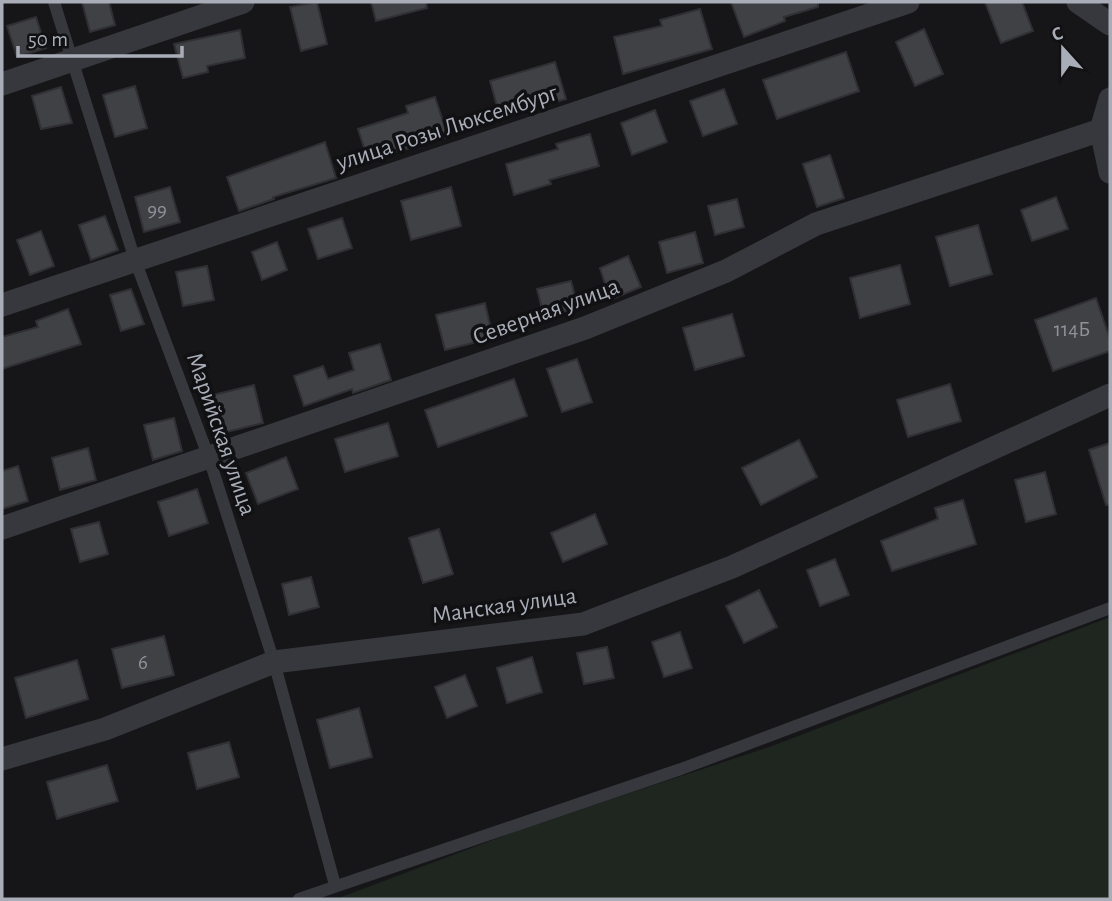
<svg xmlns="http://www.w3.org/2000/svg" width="1112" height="901" font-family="'Alegreya Sans',sans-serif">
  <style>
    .green { fill: #1e261f }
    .building { fill: #404145; stroke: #303034; stroke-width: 2 }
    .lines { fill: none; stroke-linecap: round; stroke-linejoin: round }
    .lane { stroke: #37383d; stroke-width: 12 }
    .street { stroke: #37383d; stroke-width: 23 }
    .labels { text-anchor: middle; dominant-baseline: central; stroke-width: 7; stroke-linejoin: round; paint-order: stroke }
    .number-label { font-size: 21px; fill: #8e929b }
    .street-label { font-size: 24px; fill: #a8adb8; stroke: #111113 }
  </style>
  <rect width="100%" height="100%" fill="#161618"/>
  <path class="green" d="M1110 617V899H336L522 829 772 746Z"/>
  <g class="building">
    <path d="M82 2H109L115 25 90 32Z"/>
    <path d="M317 2 327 44 301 51 290 7Z"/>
    <path d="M371 2H426L427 8 376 21Z"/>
    <path d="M731 2H818V7L784 17 785 21 744 37Z"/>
    <path d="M985 2H1022L1033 31 1001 43Z"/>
    <path d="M700 9 712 49 623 74 614 37 662 26 660 20Z"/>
    <path d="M36 17 46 48 17 57 7 26Z"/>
    <path d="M924 29 943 74 915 86 896 42Z"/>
    <path d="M240 30 245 58 207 66 208 72 183 78 174 44Z"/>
    <path d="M846 52 859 91 777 119 763 80Z"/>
    <path d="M555 62 566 99 500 117 490 81Z"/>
    <path d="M135 86 147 128 115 137 103 95Z"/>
    <path d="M61 87 72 123 41 129 32 96Z"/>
    <path d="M724 89 737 124 703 136 690 101Z"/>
    <path d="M435 97 448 137 368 160 358 129 408 113 406 106Z"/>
    <path d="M655 110 667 142 632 155 621 123Z"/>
    <path d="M590 134 599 166 549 180 551 184 514 195 506 164 558 149 556 144Z"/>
    <path d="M325 142 336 178 273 197 274 199 239 211 227 177Z"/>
    <path d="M830 155 844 198 817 207 803 164Z"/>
    <path d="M170 187 180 222 144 232 135 197Z"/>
    <path d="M451 187 461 226 411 240 401 201Z"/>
    <path d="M1056 197 1068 229 1032 241 1021 210Z"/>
    <path d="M737 199 744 227 715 235 708 206Z"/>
    <path d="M105 216 118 250 91 260 79 225Z"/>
    <path d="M342 218 352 248 318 259 308 229Z"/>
    <path d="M978 225 992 274 950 286 936 237Z"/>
    <path d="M41 231 54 266 30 275 17 240Z"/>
    <path d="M695 232 703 263 667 273 659 242Z"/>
    <path d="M277 242 287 270 262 280 252 252Z"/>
    <path d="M628 256 641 287 610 300 600 268Z"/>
    <path d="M900 265 910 304 860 318 850 278Z"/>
    <path d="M207 266 214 300 183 306 176 272Z"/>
    <path d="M571 281 578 308 544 317 537 289Z"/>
    <path d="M131 289 144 324 121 331 110 295Z"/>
    <path d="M1096 298 1110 339V351L1053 371 1035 320Z"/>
    <path d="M485 303 493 338 445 350 436 315Z"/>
    <path d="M68 309 81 344 2 369V337L38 327 36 321Z"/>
    <path d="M732 314 744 356 695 370 683 328Z"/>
    <path d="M380 344 391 380 353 393 352 389 304 406 294 376 323 366 328 379 354 370 349 353Z"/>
    <path d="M577 359 592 402 562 412 547 369Z"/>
    <path d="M514 379 527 416 438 447 425 410Z"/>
    <path d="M950 384 961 421 908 437 897 400Z"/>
    <path d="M254 385 263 423 222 433 213 395Z"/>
    <path d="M174 418 182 451 153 460 144 425Z"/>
    <path d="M388 423 398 456 345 472 335 439Z"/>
    <path d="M799 440 817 477 761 505 742 468Z"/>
    <path d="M1110 443V505H1106L1089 450Z"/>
    <path d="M88 448 96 480 60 490 52 458Z"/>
    <path d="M286 457 298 489 258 504 246 473Z"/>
    <path d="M18 466 28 501 2 509V471Z"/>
    <path d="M1045 472 1056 514 1026 522 1015 480Z"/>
    <path d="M197 489 208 523 169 536 158 502Z"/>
    <path d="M963 500 976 544 892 571 881 541 938 519 935 508Z"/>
    <path d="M595 514 607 544 563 562 551 533Z"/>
    <path d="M99 522 108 554 80 562 71 529Z"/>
    <path d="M439 529 453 574 423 583 409 538Z"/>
    <path d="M835 559 849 595 820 606 807 570Z"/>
    <path d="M311 577 319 607 289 615 282 584Z"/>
    <path d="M759 590 777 627 744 643 726 606Z"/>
    <path d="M680 632 692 668 664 677 652 642Z"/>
    <path d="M164 636 174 675 122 688 112 649Z"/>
    <path d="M607 647 614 678 584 684 577 653Z"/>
    <path d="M532 657 542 692 507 703 497 668Z"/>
    <path d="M77 660 88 699 26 718 15 678Z"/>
    <path d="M465 675 477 706 447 718 435 687Z"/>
    <path d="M359 708 372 757 330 768 317 720Z"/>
    <path d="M229 742 239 777 197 789 188 753Z"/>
    <path d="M107 765 118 801 57 819 47 782Z"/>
  </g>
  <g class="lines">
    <g class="lane">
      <path d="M54 2 135 260 209 458 274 662 335 885"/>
      <path d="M299 899 681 769 1110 608"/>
    </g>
    <g class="street">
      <path d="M1078 2 1110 24"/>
      <path d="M2 84 243 2"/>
      <path d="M1110 99 1101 130 1110 172"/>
      <path d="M2 305 908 2"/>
      <path d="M2 528 585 328 726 271 816 224 1101 130"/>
      <path d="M2 759 105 729 274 662 583 624 732 567 1110 395"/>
    </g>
  </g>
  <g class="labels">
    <g class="number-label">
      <text x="157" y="209">99</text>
      <text x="1072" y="329">114Б</text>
      <text x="143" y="662">6</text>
    </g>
    <g class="street-label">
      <text transform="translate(447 128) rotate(-18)">улица Розы Люксембург</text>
      <text transform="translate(546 312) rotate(-20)">Северная улица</text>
      <text transform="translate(221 434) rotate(71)">Марийская улица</text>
      <text transform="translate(504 606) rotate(-8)">Манская улица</text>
    </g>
  </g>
  <rect width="1112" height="901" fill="none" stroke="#a8adb8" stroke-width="7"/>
  <g transform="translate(1063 49) rotate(339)" stroke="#111113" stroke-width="5" paint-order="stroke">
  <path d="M0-5L12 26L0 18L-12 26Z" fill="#a8adb8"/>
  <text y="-10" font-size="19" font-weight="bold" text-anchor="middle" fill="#a8adb8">С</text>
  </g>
  <path d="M18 46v10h164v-10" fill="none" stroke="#a8adb8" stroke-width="3.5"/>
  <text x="28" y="46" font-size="21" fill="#a8adb8" stroke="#111113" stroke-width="5" paint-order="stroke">50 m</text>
</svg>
